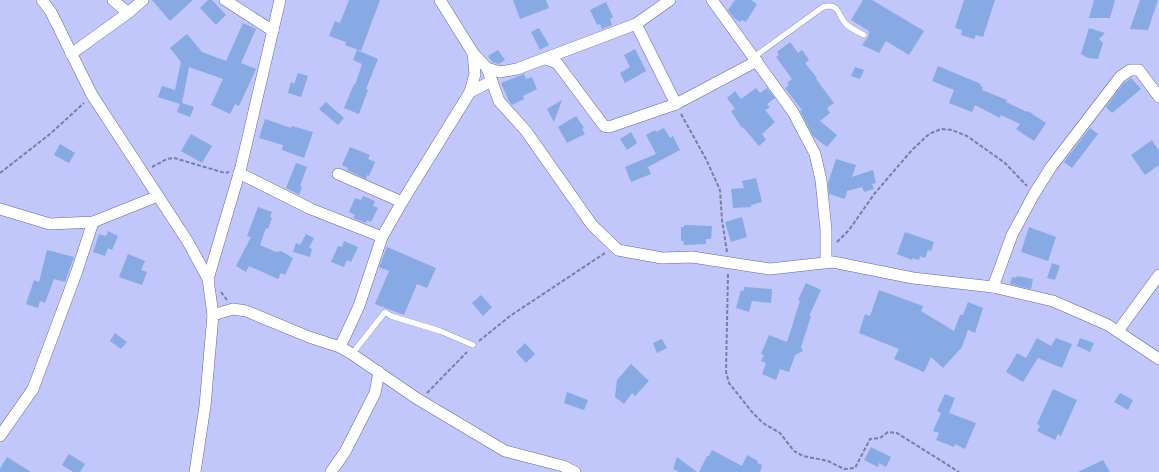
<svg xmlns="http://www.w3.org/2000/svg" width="1159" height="472" font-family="'Alegreya Sans',sans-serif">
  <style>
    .building { fill: #87a9e4 }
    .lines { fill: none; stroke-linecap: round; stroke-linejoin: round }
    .service-casing { stroke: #6366a1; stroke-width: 6 }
    .minor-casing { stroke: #6366a1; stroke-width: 12 }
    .path { stroke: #7a7ea5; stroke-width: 2; stroke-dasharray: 4 2; stroke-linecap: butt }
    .service { stroke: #fff; stroke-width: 5.5 }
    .minor { stroke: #fff; stroke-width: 11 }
  </style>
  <rect width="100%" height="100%" fill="#c1c6fb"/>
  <g class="building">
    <path d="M152 0H193L170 21Z"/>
    <path d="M208 0H212L226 15 216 25 200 8Z"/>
    <path d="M349 0H380L361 51 345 45 346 42 329 36 335 21 340 23Z"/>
    <path d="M513 0H546L549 8 520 19Z"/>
    <path d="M735 0H751L757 4 746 22 742 20 740 22 734 18 728 10Z"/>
    <path d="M863 0H872L924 31 909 55 886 41 879 53 862 45 868 37 869 31 851 20Z"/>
    <path d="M964 0H995L983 37 976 35 974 39 961 35 962 30 955 28Z"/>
    <path d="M1094 0H1115L1110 18H1089Z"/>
    <path d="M1140 0H1158L1148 30 1130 29Z"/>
    <path d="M606 2 613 17 610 19 612 25 602 29 600 24 597 25 590 10Z"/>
    <path d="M243 23 256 29 241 63 256 69 239 106 235 104 230 114 211 105 223 79 189 67 182 103 194 107 190 117 177 112 180 104 158 97 162 86 175 90 181 62 170 48 187 34 202 52 226 61Z"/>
    <path d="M539 28 549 45 540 50 531 32Z"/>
    <path d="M1089 28 1105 33 1099 39 1103 43 1098 59 1088 58 1081 54Z"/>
    <path d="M790 42 798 53 802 50 809 60 805 63 817 78 816 79 834 103 827 108 830 113 820 121 837 135 827 147 813 136 800 111 802 110 785 88 789 85 787 83 792 79 776 57 779 55 777 52Z"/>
    <path d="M635 49 646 71 625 83 620 73 630 67 624 55Z"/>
    <path d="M357 50 378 59 366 89 368 90 359 114 344 108 354 84 355 85 362 64 353 60Z"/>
    <path d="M498 50 505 60 499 64 492 62 488 56Z"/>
    <path d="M938 66 981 84 980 86 983 87 982 90 1007 100 1006 102 1027 112 1028 111 1046 123 1034 141 1016 129 1020 124 1001 115 1000 118 975 105 972 112 949 103 954 90 932 81Z"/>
    <path d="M855 67 864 70 860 79 851 76Z"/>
    <path d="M298 73 308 76 301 97 288 93 291 82 294 84Z"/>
    <path d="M524 74 526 79 532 77 537 89 523 96 524 99 512 105 509 101 501 83Z"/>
    <path d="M1131 78 1141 89 1112 113 1106 107 1123 84Z"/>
    <path d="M756 88 760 93 767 88 775 98 767 104 770 108 765 110 775 122 762 134 766 140 759 146 743 127 742 128 731 111 735 109 727 98 735 91 741 99Z"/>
    <path d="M562 100 554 122 547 109Z"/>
    <path d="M326 102 344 118 338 125 319 109Z"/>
    <path d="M576 116 584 128 582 129 585 134 567 143 558 127Z"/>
    <path d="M265 119 291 128 292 126 313 132 304 158 282 150 283 145 259 138Z"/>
    <path d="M664 128 670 138 673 136 680 150 648 167 651 174 631 182 625 167 656 154 646 135 655 130 656 132Z"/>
    <path d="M1090 128 1098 134 1072 168 1064 162Z"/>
    <path d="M631 132 637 143 627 150 620 139Z"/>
    <path d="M191 134 212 146 202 163 181 151Z"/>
    <path d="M1152 140 1159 151V165L1145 175 1131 155Z"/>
    <path d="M60 144 75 153 69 163 54 155Z"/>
    <path d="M350 147 370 155 368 159 375 162 369 176 367 175 366 179 347 170 348 168 342 165Z"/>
    <path d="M836 159 856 165 852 177 873 170 876 183 872 184 874 189 864 192 862 187 847 191 845 199 829 194 828 183Z"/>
    <path d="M296 163 307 167 300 186 302 187 299 195 286 188Z"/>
    <path d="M756 178 762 202 751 205V207L733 208 731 189 744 188 742 181Z"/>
    <path d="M363 196 375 201 373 206 378 208 371 222 367 220 366 223 353 218 355 215 349 212 355 198 361 200Z"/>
    <path d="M258 207 272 212 270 217 272 218 268 229 266 228 260 245 276 252 281 251 293 258 285 275 281 273 278 279 249 266 246 272 236 266 251 237 247 236Z"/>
    <path d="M742 217 747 237 731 242 725 222Z"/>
    <path d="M684 225 712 226 711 239H706V244L683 245 684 241H681V227H684Z"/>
    <path d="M1029 227 1056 237 1048 261 1021 252Z"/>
    <path d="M108 231 118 236 112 250 108 248 105 256 93 252 99 234 106 236Z"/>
    <path d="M905 232 934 242 931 251 928 250 925 258 920 256 919 260 912 258V260L897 254Z"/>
    <path d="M306 234 314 238 309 248 312 249 310 257 293 252 296 243 300 245Z"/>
    <path d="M344 241 358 247 351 262 347 260 344 267 331 262 338 246 342 247Z"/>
    <path d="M387 247 436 268 427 288 417 284 404 315 375 304 389 271 379 267Z"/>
    <path d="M47 250 74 257 65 282 54 279 45 303 40 301 38 308 26 304 34 280 39 282Z"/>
    <path d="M128 254 145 261 141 270 147 272 142 285 119 277Z"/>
    <path d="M1052 263 1060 266 1055 280 1047 278Z"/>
    <path d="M1017 276 1033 279 1031 289 1010 284 1012 277 1016 278Z"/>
    <path d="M806 283 821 290 809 316H811L801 347 803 351 795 355 789 372 780 369 776 380 762 374 766 363 761 361 764 355 761 354 769 335 787 342 800 301 798 300Z"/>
    <path d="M744 287 772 289 771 303 752 301 749 312 736 308 741 290 744 291Z"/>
    <path d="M879 290 923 306 921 311 954 331 960 315H963L968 302 983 308 975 333 968 330 962 347 943 368 931 357 924 372 894 359 899 349 859 333 865 314 870 316Z"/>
    <path d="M481 295 492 307 483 316 472 303Z"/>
    <path d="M115 333 127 342 121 349 110 341Z"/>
    <path d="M1037 338 1051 346 1056 338 1072 344 1062 368 1038 358 1023 382 1006 372 1017 353 1026 358Z"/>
    <path d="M1080 338 1094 343 1090 352 1077 346Z"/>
    <path d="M662 339 667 348 657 353 653 343Z"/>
    <path d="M525 343 535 354 526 363 516 352Z"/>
    <path d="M631 364 649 381 635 396 632 393 624 404 615 397 617 380Z"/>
    <path d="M1053 389 1077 400 1061 436 1058 434 1055 440 1037 431 1040 426 1037 424Z"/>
    <path d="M567 392 588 400 584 410 564 403Z"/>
    <path d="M1120 393 1133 400 1128 410 1114 402Z"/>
    <path d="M945 394 955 398 949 413 976 423 965 449 955 444 954 447 936 440 939 433 933 431 941 413 937 411Z"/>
    <path d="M871 447 891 457 886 467 879 463 878 467 864 460Z"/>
    <path d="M712 450 742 466 747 455 758 461 757 463 762 465 760 472H699L707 456H709Z"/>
    <path d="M69 454 85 464 80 472H73L62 465Z"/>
    <path d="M7 457 31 472H0V469Z"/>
    <path d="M677 457 697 472H679L673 469Z"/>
    <path d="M1103 460 1110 472H1078Z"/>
  </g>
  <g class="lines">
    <defs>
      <g id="service">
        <path d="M754 57 823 7C841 2 837 17 847 25 852 29 858 32 864 35"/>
        <path d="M352 354 385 312 391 316 440 331 473 345"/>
      </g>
      <g id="minor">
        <path d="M42 0 51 12 92 95 188 242 208 279 213 315 205 406 195 472"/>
        <path d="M113 0 128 13"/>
        <path d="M225 0 273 31"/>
        <path d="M440 0 473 53 487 68 500 72 517 69 636 24 670 0"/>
        <path d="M712 0 793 112 815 154 821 180 826 230V262"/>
        <path d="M636 24 676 104"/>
        <path d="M71 54 128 13 143 0"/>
        <path d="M546 59 557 63 604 126 609 127 676 104 757 61"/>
        <path d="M487 68 499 101 526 131 592 225 618 250 662 258 692 257 770 269 833 262 913 278 993 287 1053 301 1108 325 1159 359"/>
        <path d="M470 92 492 81"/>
        <path d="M239 173 311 209 382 237"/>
        <path d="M338 174 402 202"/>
        <path d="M0 209 50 224 93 222 158 196"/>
        <path d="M208 279 241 167 280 0"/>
        <path d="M993 287 1012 235 1034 194 1051 167 1120 77 1130 70H1139L1159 97"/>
        <path d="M213 315 233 309 246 311 309 337 340 347 352 354 416 398 505 451 563 466 575 472"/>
        <path d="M1118 331 1159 275"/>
        <path d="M340 347 359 306 382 237 402 202 470 92 475 74 473 53"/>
        <path d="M0 436 33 389 77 271 93 222"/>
        <path d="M331 472 345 452 375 393 379 372"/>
      </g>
    </defs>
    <use href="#service" class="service-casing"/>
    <use href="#minor" class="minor-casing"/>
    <g class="path">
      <path d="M681 114 706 159 720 190 722 220 727 252"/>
      <path d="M152 167 167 159 174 158 225 173 229 172"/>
      <path d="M0 173 50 134 84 103"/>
      <path d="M837 242 849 230 875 193 912 150 929 134 941 129 952 130 967 136 1005 163 1027 186"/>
      <path d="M728 274 726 372 729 383 752 412 763 423 780 433 794 451 803 456 828 461 844 469 855 468 870 439 880 438 888 432 897 433 959 472"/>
      <path d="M221 292 227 300"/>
      <path d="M479 341 510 316 605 253"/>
      <path d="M427 393 467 352"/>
    </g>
    <use href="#service" class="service"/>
    <use href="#minor" class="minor"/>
  </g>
</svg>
